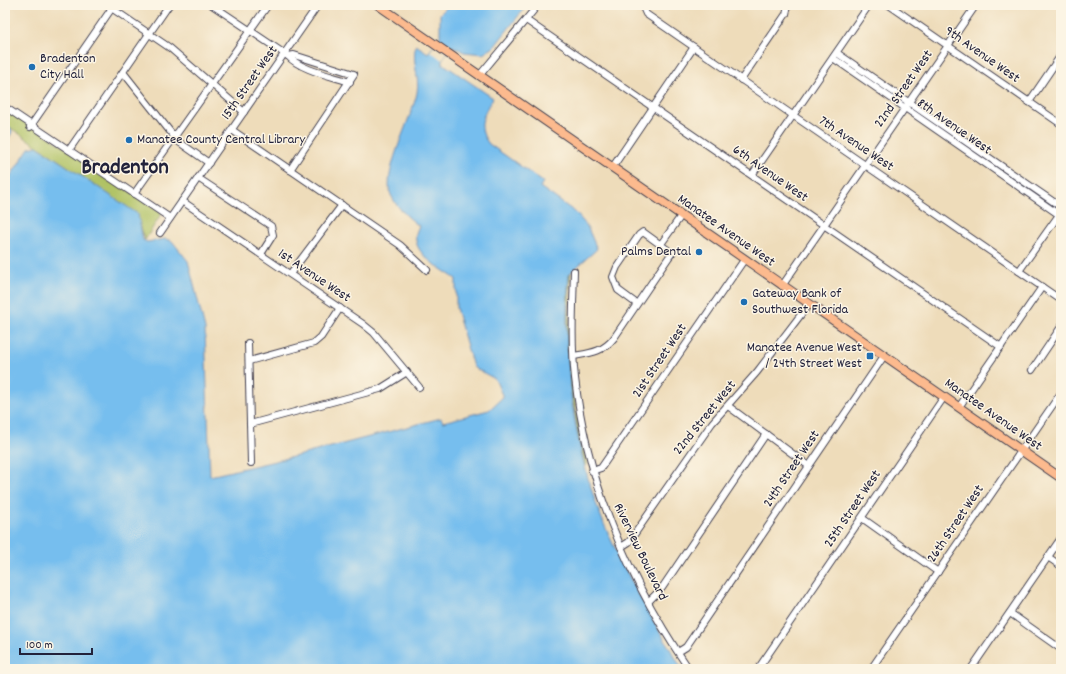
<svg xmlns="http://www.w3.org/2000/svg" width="1066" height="674" font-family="Dekko,sans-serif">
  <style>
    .green { fill: #b0c265; stroke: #697250 }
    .water { fill: #76beee; stroke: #4c7094 }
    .pier { fill: #eedcba }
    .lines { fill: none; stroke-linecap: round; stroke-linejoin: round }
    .minor-casing { stroke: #413e4e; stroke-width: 8 }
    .major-casing { stroke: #413e4e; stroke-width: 10 }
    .minor { stroke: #fff; stroke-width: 6 }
    .major { stroke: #fcba8e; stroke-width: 8 }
    .poi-dot { fill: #1f6fb2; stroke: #fcf5e5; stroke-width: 1.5 }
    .labels { text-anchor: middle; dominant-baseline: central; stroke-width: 3; stroke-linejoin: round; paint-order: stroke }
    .street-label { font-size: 14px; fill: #22223b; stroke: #fcf5e5 }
    .poi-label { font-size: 14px; fill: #22223b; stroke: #fcf5e5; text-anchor: start }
    .town-label { font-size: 22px; font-weight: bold; fill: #22223b; stroke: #fcf5e5 }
  </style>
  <rect width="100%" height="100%" fill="#fcf5e5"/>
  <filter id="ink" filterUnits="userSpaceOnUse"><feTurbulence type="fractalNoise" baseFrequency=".025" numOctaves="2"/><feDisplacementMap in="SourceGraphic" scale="8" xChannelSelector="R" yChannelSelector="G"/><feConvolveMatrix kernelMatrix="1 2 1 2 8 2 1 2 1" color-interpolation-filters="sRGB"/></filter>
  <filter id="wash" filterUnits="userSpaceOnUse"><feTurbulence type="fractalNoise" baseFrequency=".012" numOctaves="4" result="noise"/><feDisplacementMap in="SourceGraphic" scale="16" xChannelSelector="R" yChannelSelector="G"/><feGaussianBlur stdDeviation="0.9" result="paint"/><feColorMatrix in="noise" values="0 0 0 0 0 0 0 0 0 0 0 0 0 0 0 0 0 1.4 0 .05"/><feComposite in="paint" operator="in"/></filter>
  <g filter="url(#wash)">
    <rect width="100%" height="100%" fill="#eedcba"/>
    <g class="green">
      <path d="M5 107 162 213 145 240 136 213 5 124Z"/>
      <path d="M571 272C566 338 572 401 587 465L585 466C570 399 564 342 569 274Z"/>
    </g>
    <g class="water">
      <path d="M449 5H527L494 47 483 54 464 52 452 46 442 60V63L493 98C483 115 476 127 489 144L543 182 540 187 575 212 587 226 597 249 569 274C562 359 572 445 604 524 626 575 654 622 682 669H5V223L7 220 5 218V184L29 148 37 146 138 214 143 240 147 242 165 239 172 241 188 261 205 329 210 476 297 456 441 418 443 422 489 410 503 397 495 379 473 367 456 308V279C439 267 405 251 419 226 408 217 397 208 391 195 381 175 412 117 417 93 420 76 411 61 416 45L428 53 440 38V14Z"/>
      <path d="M5 124 10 127 12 132 5 145Z"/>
    </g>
    <path class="pier" d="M440 39 451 47 442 60 430 51Z"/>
  </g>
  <g filter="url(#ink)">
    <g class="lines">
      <defs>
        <g id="minor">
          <path d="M107 5 170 48 244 112"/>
          <path d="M212 5 288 56C300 70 332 76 350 82"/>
          <path d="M642 5 646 14 1061 300"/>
          <path d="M889 5 1061 124"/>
          <path d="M526 20 1001 347"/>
          <path d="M837 53 1061 207"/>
          <path d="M288 56 294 55 354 74 290 170"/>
          <path d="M833 58 1061 216"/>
          <path d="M123 72 172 134 179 142 209 163"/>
          <path d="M479 76 538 5"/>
          <path d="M741 80 786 14 788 5"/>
          <path d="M1029 102 1061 55"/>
          <path d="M5 107 170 218"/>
          <path d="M30 127 114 5"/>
          <path d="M232 130 400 245 427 270"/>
          <path d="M69 150 169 5"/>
          <path d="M612 168 694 47"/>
          <path d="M752 175 869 5"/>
          <path d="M198 178 271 226 273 235 261 254"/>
          <path d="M134 194 268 5"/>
          <path d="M182 201 363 324 374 333 419 387"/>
          <path d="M160 233 318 5"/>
          <path d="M661 244 681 216"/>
          <path d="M574 271C573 307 571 343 575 378 587 484 629 581 689 669"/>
          <path d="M1019 271 1061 212"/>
          <path d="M290 274 342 205"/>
          <path d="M782 286 976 5"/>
          <path d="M248 343 251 463"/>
          <path d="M574 356C591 353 603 352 614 338L669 257 672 253 643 232 639 235 617 267 613 277 618 290 637 304"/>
          <path d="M249 361 314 343 321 337 340 308"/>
          <path d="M1032 370 1061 327"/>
          <path d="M728 406 809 466"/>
          <path d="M959 407 1042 287"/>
          <path d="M250 424 380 389 407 372"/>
          <path d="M592 471 601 468 744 260"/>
          <path d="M862 518 938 572"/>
          <path d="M621 547 629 542 712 423 757 372 809 304"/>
          <path d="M1048 557 1061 566"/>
          <path d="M649 601 662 588 766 434"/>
          <path d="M1010 613 1061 649"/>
          <path d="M678 652 686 647 884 356"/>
          <path d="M758 669 944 397"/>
          <path d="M871 669 1061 393"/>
          <path d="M971 669 1061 538"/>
        </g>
        <path id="major" d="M378 5 1061 478"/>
      </defs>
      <use href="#minor" class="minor-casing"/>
      <use href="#major" class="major-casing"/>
      <use href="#minor" class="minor"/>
      <use href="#major" class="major"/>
    </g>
  </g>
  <g class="poi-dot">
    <circle cx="32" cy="67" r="4"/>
    <circle cx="129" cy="140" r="4"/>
    <circle cx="699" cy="252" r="4"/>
    <circle cx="744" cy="302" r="4"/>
    <rect x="866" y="352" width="8" height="8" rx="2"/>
  </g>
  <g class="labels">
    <g class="street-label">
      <text transform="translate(982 55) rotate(35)">9th Avenue West</text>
      <text transform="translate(250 83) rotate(-55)">15th Street West</text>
      <text transform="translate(904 89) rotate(-55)">22nd Street West</text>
      <text transform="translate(954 127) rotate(35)">8th Avenue West</text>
      <text transform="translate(856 144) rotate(34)">7th Avenue West</text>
      <text transform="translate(770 174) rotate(35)">6th Avenue West</text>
      <text transform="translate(726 231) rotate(35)">Manatee Avenue West</text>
      <text transform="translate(314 276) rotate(34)">1st Avenue West</text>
      <text transform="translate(660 361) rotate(-56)">21st Street West</text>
      <text transform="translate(993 415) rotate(35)">Manatee Avenue West</text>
      <text transform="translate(705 418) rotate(-51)">22nd Street West</text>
      <text transform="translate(792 469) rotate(-56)">24th Street West</text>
      <text transform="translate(853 509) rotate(-56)">25th Street West</text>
      <text transform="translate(956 524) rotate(-56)">26th Street West</text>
      <text transform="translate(640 552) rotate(64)">Riverview Boulevard</text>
    </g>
    <g class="poi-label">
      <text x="40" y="59">Bradenton<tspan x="40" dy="16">City Hall</tspan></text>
      <text x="137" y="140">Manatee County Central Library</text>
      <text x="691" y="252" text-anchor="end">Palms Dental</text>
      <text x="752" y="294">Gateway Bank of<tspan x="752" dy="16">Southwest Florida</tspan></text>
      <text x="862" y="348" text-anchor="end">Manatee Avenue West<tspan x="862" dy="16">/ 24th Street West</tspan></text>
    </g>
    <g class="town-label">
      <text x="125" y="168">Bradenton</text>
    </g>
  </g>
  <rect width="1066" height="674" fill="none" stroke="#fcf5e5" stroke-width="20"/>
  <path d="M20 648v6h72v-6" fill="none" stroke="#22223b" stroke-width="2"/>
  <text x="26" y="648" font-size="12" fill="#22223b" stroke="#fcf5e5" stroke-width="3" paint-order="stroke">100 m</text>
</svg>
